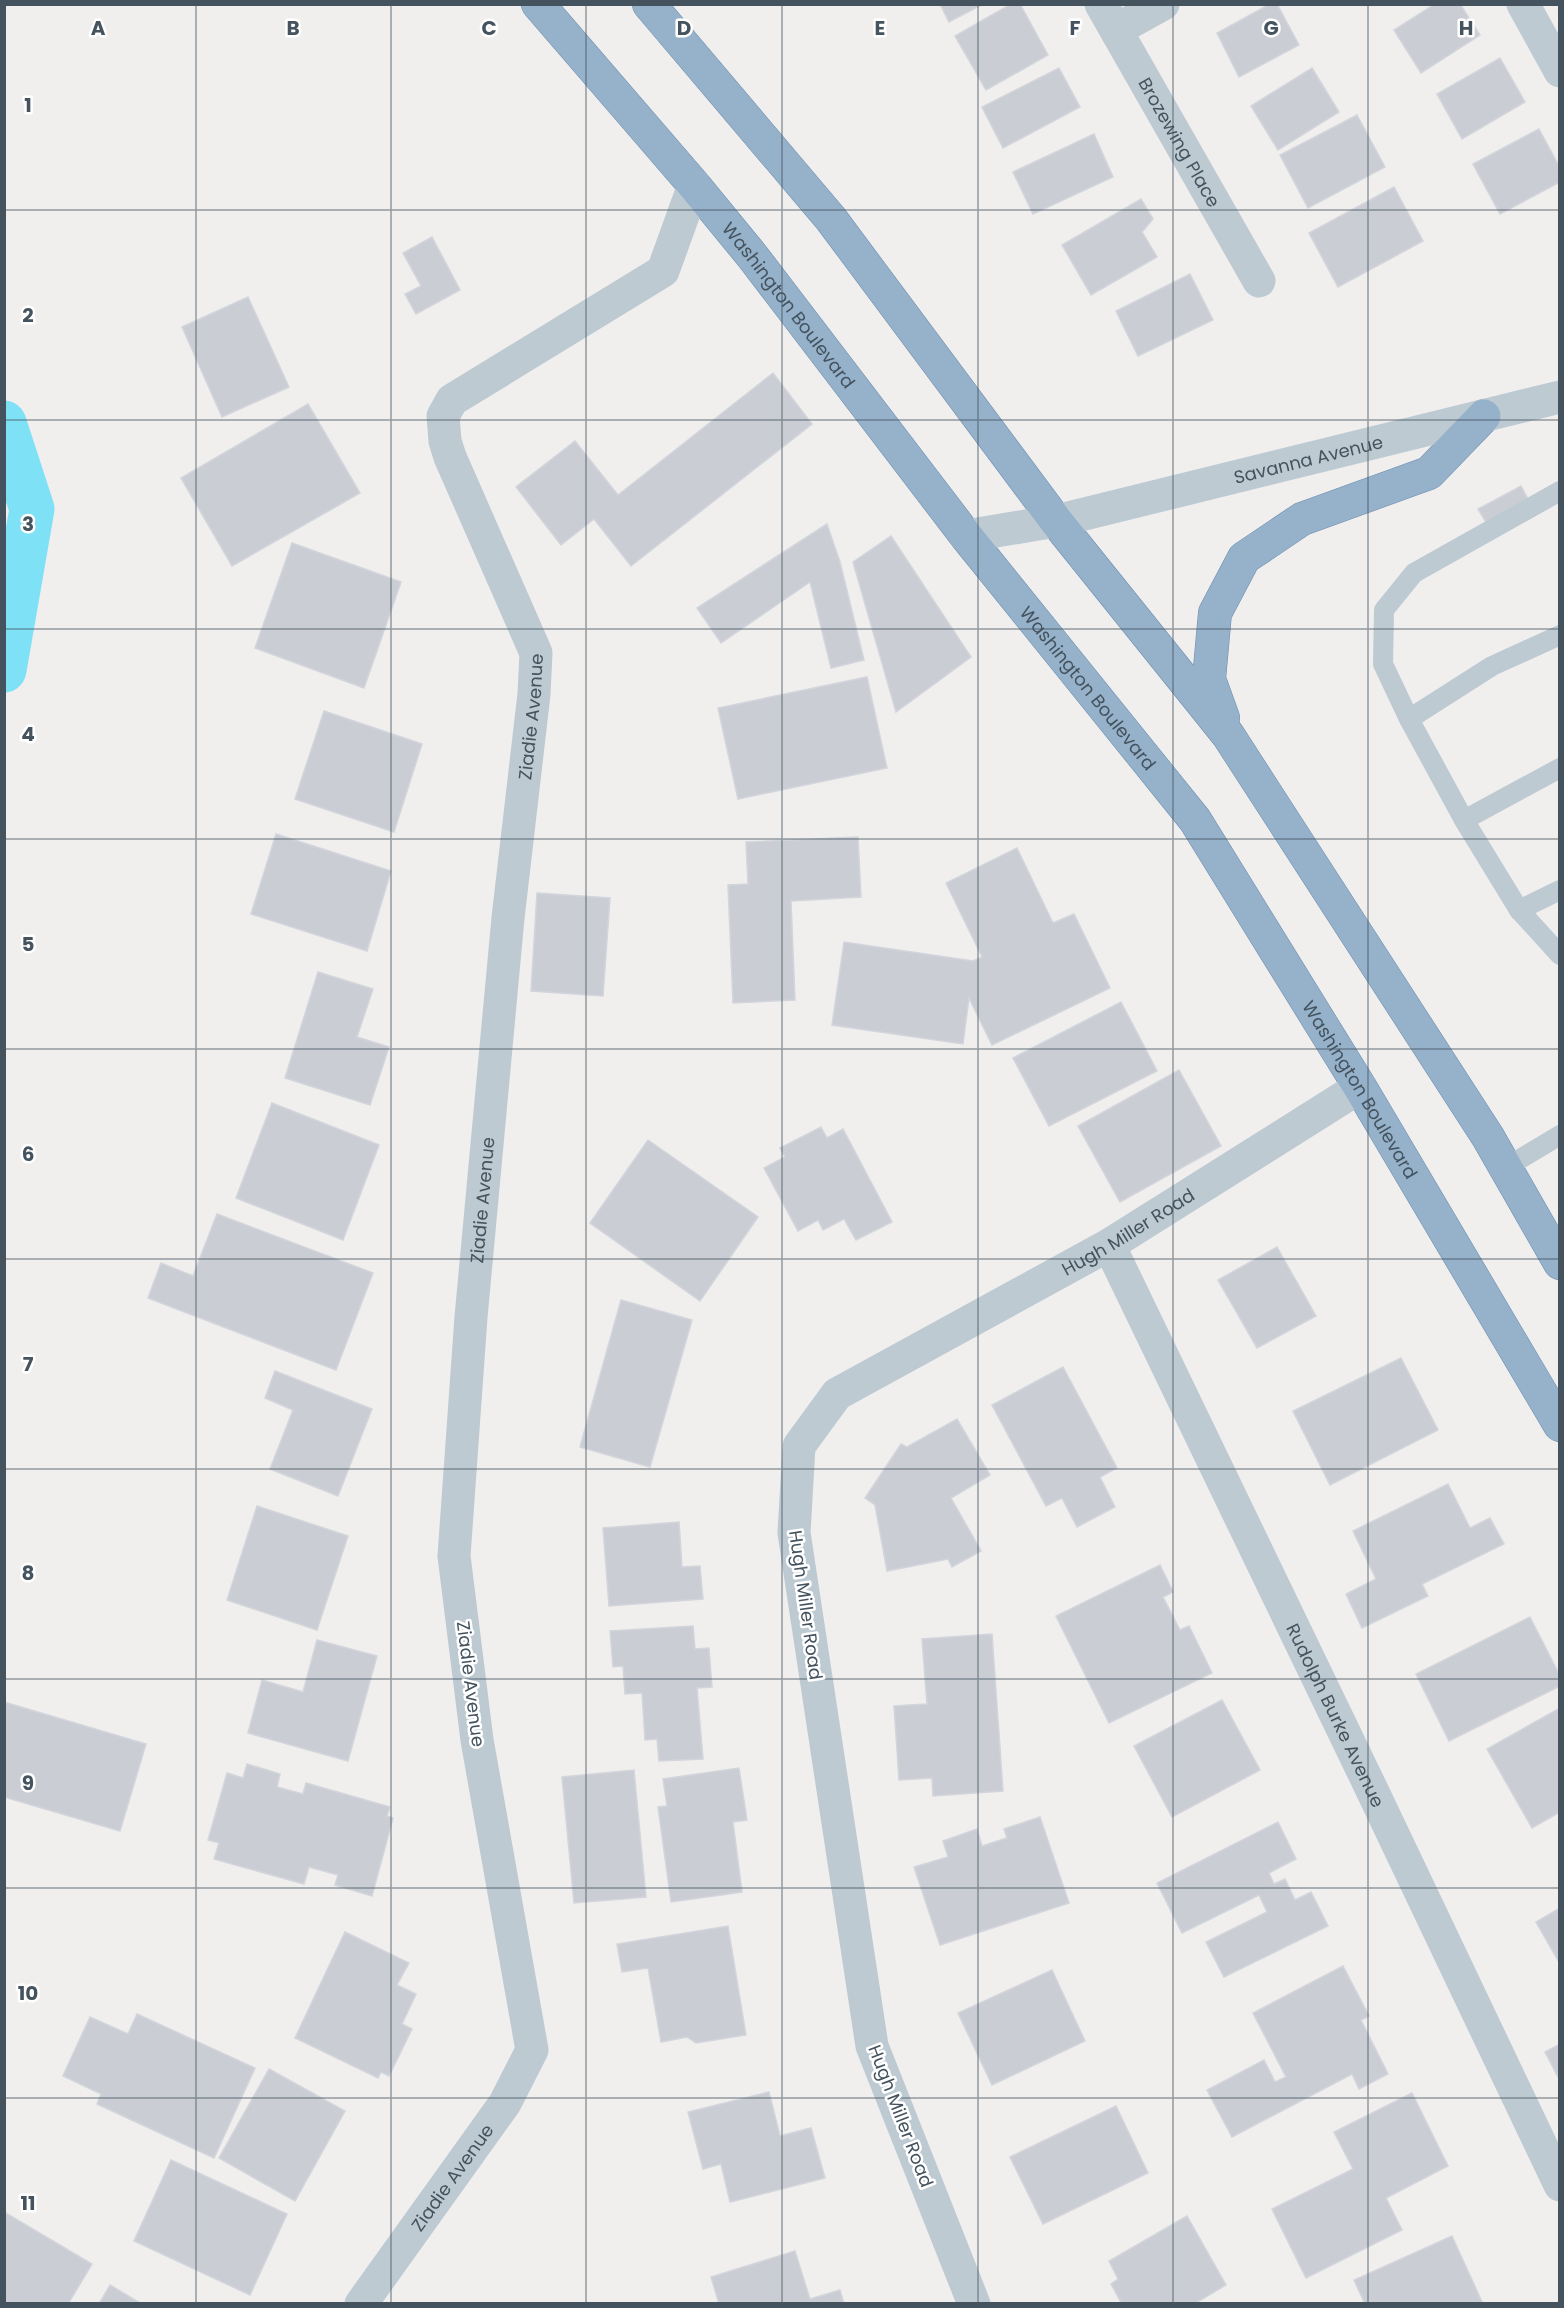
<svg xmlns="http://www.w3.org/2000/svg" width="1564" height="2308" font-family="Poppins,sans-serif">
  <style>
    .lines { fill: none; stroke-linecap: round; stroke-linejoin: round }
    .canal { stroke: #7fe1f6; stroke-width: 45 }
    .building { fill: #caced4; stroke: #d2d5db; stroke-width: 1.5 }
    .trunk-casing { stroke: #6b8eaf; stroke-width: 34 }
    .service { stroke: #bdcad2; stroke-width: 20 }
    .minor { stroke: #bdcad2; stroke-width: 33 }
    .trunk { stroke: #96b1ca; stroke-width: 33 }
    .grid { fill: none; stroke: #44535e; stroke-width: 1.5; stroke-opacity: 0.55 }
    .labels { text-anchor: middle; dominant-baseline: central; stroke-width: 5; stroke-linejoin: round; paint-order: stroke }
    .street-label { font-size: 18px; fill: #44535e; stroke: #fff }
    .grid-label { font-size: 20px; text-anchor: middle; font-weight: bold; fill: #44535e; stroke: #fff; stroke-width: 5; stroke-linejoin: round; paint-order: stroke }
  </style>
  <rect width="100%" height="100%" fill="#f1eeee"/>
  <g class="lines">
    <path class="canal" d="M4 423 32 509 4 670"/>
  </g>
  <g class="building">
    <path d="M940 4H983L949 22Z"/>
    <path d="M1011 4H1020L1048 55 986 90 955 36Z"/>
    <path d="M1270 4H1277L1299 45 1239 77 1217 33Z"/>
    <path d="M1435 4H1460L1480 35 1421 73 1394 30Z"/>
    <path d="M1500 58 1525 102 1462 139 1437 94Z"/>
    <path d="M1059 68 1080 107 1003 148 982 107Z"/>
    <path d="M1312 68 1339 112 1278 150 1251 106Z"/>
    <path d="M1357 115 1385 167 1308 208 1280 155Z"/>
    <path d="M1539 129 1560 168V182L1500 214 1473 164Z"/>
    <path d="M1094 134 1113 177 1033 214 1013 172Z"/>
    <path d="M1394 187 1423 241 1338 287 1309 233Z"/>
    <path d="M1141 199 1153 219 1142 232 1157 257 1091 295 1062 245Z"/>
    <path d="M432 237 460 290 416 314 405 294 421 286 403 253Z"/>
    <path d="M1190 274 1213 320 1138 356 1116 311Z"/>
    <path d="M248 297 289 387 222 417 182 327Z"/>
    <path d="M773 373 812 424 631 566 594 519 561 545 516 487 575 441 618 495Z"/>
    <path d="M308 404 360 493 232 566 181 478Z"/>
    <path d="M1521 486 1529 501 1487 524 1478 509Z"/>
    <path d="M827 524 840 562 864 660 831 668 810 582 721 643 697 608Z"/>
    <path d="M891 536 971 657 896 712 853 562Z"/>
    <path d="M292 543 401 582 364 688 255 648Z"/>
    <path d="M867 677 887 768 738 799 718 708Z"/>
    <path d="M324 711 422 744 394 832 295 799Z"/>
    <path d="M276 834 391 871 367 951 251 914Z"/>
    <path d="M858 837 861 897 791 901 795 1000 733 1003 728 885 748 884 746 842Z"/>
    <path d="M1017 848 1053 923 1074 914 1110 988 992 1045 969 998 963 1044 832 1025 844 942 973 961 982 957 946 883Z"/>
    <path d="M537 893 610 898 603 996 531 991Z"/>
    <path d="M318 972 373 989 357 1037 389 1047 370 1105 285 1078Z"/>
    <path d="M1121 1002 1157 1071 1049 1126 1013 1058Z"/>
    <path d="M1179 1070 1221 1146 1120 1202 1078 1126Z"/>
    <path d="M272 1103 379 1145 343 1240 236 1198Z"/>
    <path d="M821 1127 827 1138 843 1129 892 1222 856 1240 844 1219 823 1230 818 1220 798 1231 764 1168 785 1157 780 1148Z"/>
    <path d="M648 1140 758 1217 700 1301 590 1223Z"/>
    <path d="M217 1214 373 1273 336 1370 148 1298 161 1263 193 1276Z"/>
    <path d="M1277 1247 1316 1316 1257 1348 1218 1280Z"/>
    <path d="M621 1300 692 1320 650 1467 580 1447Z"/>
    <path d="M1401 1358 1438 1430 1330 1485 1293 1411Z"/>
    <path d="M1063 1367 1117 1468 1100 1477 1115 1507 1077 1527 1062 1498 1046 1506 992 1405Z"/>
    <path d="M275 1371 372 1409 338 1496 270 1469 293 1410 265 1398Z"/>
    <path d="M957 1419 990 1475 951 1498 981 1551 952 1567 948 1559 887 1571 875 1505 865 1498 901 1444 907 1447Z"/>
    <path d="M1448 1484 1470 1528 1490 1518 1504 1544 1422 1584 1428 1596 1362 1628 1346 1594 1376 1579 1353 1531Z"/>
    <path d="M257 1506 348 1536 317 1630 227 1600Z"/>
    <path d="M679 1522 682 1567 700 1566 703 1599 609 1606 603 1528Z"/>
    <path d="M1160 1565 1173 1592 1163 1597 1180 1630 1189 1626 1212 1673 1109 1723 1056 1616Z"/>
    <path d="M1530 1617 1560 1676V1686L1449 1741 1416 1674Z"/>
    <path d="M693 1626 695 1649 709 1648 712 1687 697 1688 703 1759 659 1761 657 1739 645 1740 642 1693 625 1694 623 1666 613 1667 610 1631Z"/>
    <path d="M992 1634 1003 1791 933 1796 932 1778 899 1780 894 1706 927 1704 922 1639Z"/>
    <path d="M317 1640 377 1656 348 1761 248 1733 262 1680 303 1692Z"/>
    <path d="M1222 1700 1260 1770 1172 1817 1134 1746Z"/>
    <path d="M4 1702 146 1744 120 1831 4 1797Z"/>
    <path d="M1560 1708V1812L1532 1828 1487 1749Z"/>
    <path d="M247 1764 280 1774 277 1787 303 1794 306 1783 390 1807 387 1816 393 1818 372 1896 335 1885 338 1875 309 1867 304 1884 214 1859 219 1843 208 1840 227 1773 243 1778Z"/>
    <path d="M739 1768 747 1820 733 1822 742 1892 671 1902 658 1807 667 1806 663 1779Z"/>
    <path d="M634 1770 646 1897 574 1903 562 1777Z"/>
    <path d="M1040 1817 1069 1903 940 1945 914 1867 948 1857 943 1841 977 1829 982 1846 1007 1838 1004 1829Z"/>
    <path d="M1278 1822 1296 1859 1269 1873 1274 1884 1285 1879 1295 1900 1311 1892 1328 1926 1224 1977 1206 1942 1267 1912 1259 1895 1182 1933 1157 1883Z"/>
    <path d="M1560 1908V1964L1536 1922Z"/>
    <path d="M728 1926 746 2035 696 2043 687 2037 661 2042 648 1968 622 1972 617 1944Z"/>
    <path d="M345 1932 409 1963 397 1985 416 1994 402 2024 412 2029 389 2076 381 2072 378 2078 295 2038Z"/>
    <path d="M1343 1966 1369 2016 1361 2020 1388 2074 1359 2089 1352 2074 1232 2137 1207 2090 1264 2060 1275 2082 1286 2077 1253 2013Z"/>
    <path d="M1052 1970 1085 2041 992 2085 958 2013Z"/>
    <path d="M137 2014 255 2068 214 2158 97 2104 101 2094 63 2076 90 2017 128 2034Z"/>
    <path d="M1560 2044V2081L1545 2052Z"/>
    <path d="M269 2069 345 2111 295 2201 219 2158Z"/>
    <path d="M769 2092 780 2136 811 2128 825 2178 730 2202 721 2164 703 2169 688 2112Z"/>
    <path d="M1412 2093 1448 2166 1386 2198 1402 2230 1306 2278 1272 2209 1353 2169 1334 2132Z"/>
    <path d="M1116 2106 1148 2173 1043 2224 1010 2157Z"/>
    <path d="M171 2160 287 2214 250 2295 134 2241Z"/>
    <path d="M4 2212 92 2264 68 2304H4Z"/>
    <path d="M1187 2216 1226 2285 1194 2304H1122L1111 2284 1118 2279 1109 2261Z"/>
    <path d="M1452 2236 1483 2304H1365L1354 2280Z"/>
    <path d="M795 2251 810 2299 840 2290 844 2304H719L711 2277Z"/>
    <path d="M110 2285 142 2304H99Z"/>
  </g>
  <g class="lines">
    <defs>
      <g id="trunk">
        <path id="s6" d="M538 4 694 185 753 257 966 536 1195 820 1360 1087 1560 1425"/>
        <path d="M649 4 831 219 1056 521 1228 735 1488 1137 1560 1263"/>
        <path d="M1223 718 1209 679 1215 613 1244 558 1302 519 1429 473 1484 416"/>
      </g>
    </defs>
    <use href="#trunk" class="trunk-casing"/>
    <g class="service">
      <path d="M1560 635 1492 666 1409 719 1464 820 1519 910 1560 955"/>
      <path d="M1409 719 1383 664 1384 610 1414 573 1560 491"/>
      <path d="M1464 820 1560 768"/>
      <path d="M1519 910 1560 890"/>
      <path d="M1505 1168 1560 1135"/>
    </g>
    <g class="minor">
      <path id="s1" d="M1101 4 1259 281"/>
      <path d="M1523 4 1560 71"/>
      <path d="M1116 30 1163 4"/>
      <path id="s2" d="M966 536 1056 521 1560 397"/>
      <path id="s3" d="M1109 1245 1371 1788 1560 2185"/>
      <path id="s4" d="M361 2304 505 2103 532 2050 477 1740 454 1556 471 1317 508 918 534 694 536 653 450 457 445 441 443 416 452 400 663 271 694 185"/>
      <path id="s5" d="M974 2304 872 2046 794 1533 799 1446 837 1394 1109 1245 1360 1087"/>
    </g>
    <use href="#trunk" class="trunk"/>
  </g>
  <path class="grid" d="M196 4V2304M391 4V2304M586 4V2304M782 4V2304M978 4V2304M1173 4V2304M1368 4V2304M4 210H1560M4 420H1560M4 629H1560M4 839H1560M4 1049H1560M4 1259H1560M4 1469H1560M4 1679H1560M4 1888H1560M4 2098H1560"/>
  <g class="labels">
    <g class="street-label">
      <text stroke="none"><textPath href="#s1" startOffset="159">Brozewing Place</textPath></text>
      <text stroke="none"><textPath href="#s6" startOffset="392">Washington Boulevard</textPath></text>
      <text stroke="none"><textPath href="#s2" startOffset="351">Savanna Avenue</textPath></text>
      <text stroke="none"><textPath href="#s6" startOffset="878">Washington Boulevard</textPath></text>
      <text stroke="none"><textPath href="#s4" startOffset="1650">Ziadie Avenue</textPath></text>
      <text stroke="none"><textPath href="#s6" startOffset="1364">Washington Boulevard</textPath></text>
      <text stroke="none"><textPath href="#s4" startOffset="1164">Ziadie Avenue</textPath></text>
      <text stroke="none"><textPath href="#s5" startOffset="1281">Hugh Miller Road</textPath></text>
      <text transform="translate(806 1605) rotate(82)">Hugh Miller Road</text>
      <text transform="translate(471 1684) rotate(83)">Ziadie Avenue</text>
      <text stroke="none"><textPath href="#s3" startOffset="522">Rudolph Burke Avenue</textPath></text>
      <text transform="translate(901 2116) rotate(69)">Hugh Miller Road</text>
      <text stroke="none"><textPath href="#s4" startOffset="156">Ziadie Avenue</textPath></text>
    </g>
  </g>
  <g class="grid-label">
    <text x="98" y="35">A</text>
    <text x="293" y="35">B</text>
    <text x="489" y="35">C</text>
    <text x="684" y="35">D</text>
    <text x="880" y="35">E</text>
    <text x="1075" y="35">F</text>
    <text x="1271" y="35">G</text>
    <text x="1466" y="35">H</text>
    <text x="28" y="112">1</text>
    <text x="28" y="322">2</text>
    <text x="28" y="531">3</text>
    <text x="28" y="741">4</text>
    <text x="28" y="951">5</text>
    <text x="28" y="1161">6</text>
    <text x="28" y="1371">7</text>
    <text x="28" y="1580">8</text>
    <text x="28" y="1790">9</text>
    <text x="28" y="2000">10</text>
    <text x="28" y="2210">11</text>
  </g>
  <rect width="1564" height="2308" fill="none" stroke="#44535e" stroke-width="12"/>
</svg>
